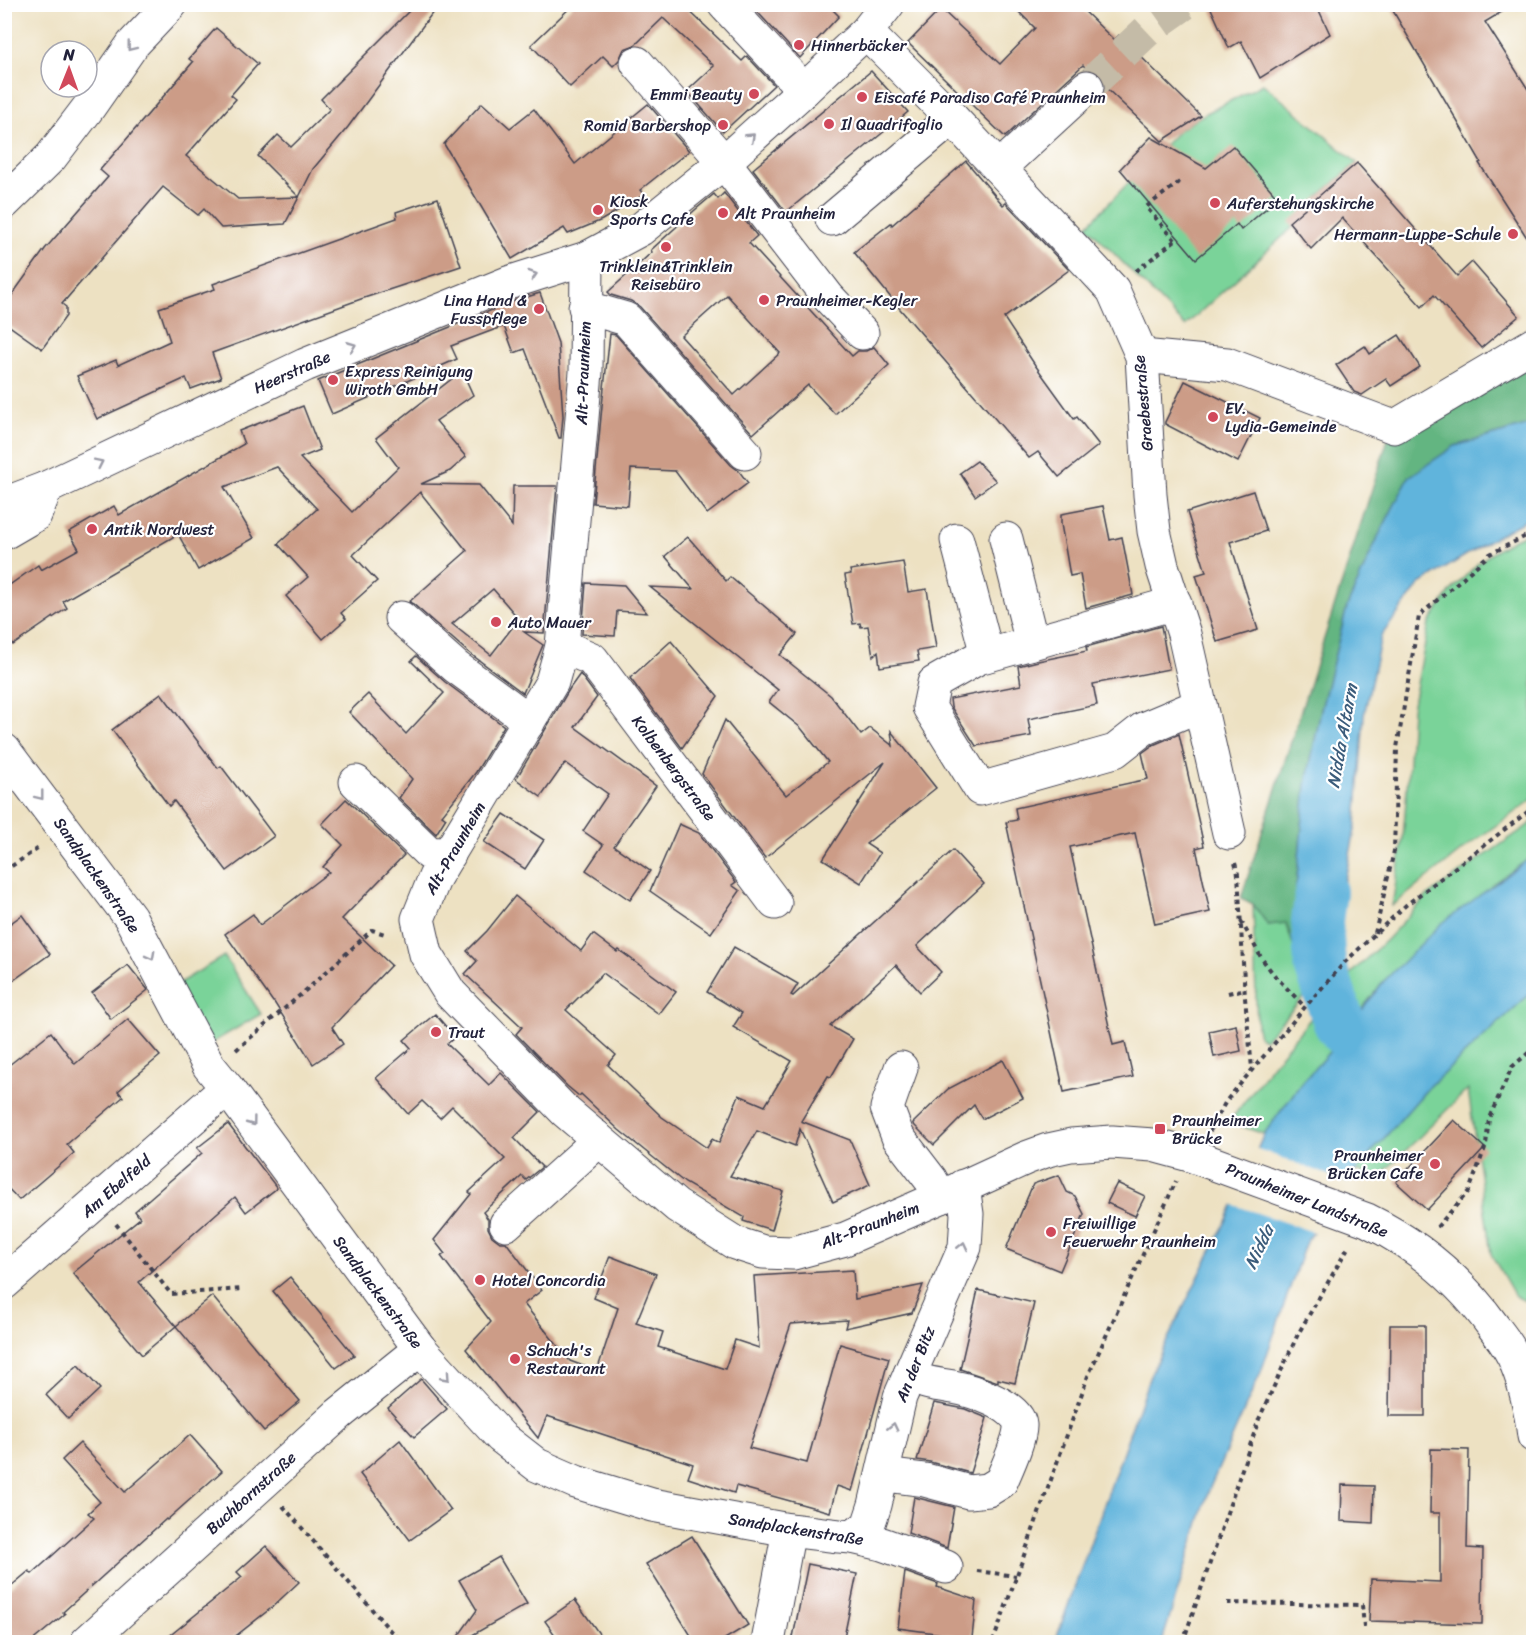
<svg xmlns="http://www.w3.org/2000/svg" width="1538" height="1647" font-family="Sriracha,sans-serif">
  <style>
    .green { fill: #7ad399; stroke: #4e7a6a; stroke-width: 1.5 }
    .forest { fill: #63b581; stroke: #426c5e; stroke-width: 1.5 }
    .water { fill: #60b4dc; stroke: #416b8c; stroke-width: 1.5 }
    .pier { fill: #ede1c2 }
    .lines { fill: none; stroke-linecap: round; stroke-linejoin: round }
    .river { stroke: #60b4dc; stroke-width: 52 }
    .building { fill: #cc9c87; fill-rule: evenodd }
    .minor-tunnel { stroke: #c4bba7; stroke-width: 33; stroke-dasharray: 33 16; stroke-linecap: butt }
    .minor-casing { stroke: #403f4f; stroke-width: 35 }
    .major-casing { stroke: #403f4f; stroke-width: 35 }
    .path { stroke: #403f4f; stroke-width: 4; stroke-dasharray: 4.5 4.5; stroke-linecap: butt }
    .minor { stroke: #fff; stroke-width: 33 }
    .major { stroke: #fff; stroke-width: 33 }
    .oneway { stroke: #9c9ca7 }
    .poi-dot { fill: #d1495b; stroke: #fff; stroke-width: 2 }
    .labels { text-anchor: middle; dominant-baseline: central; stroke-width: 4.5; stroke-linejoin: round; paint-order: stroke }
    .poi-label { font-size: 16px; fill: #22223b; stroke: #fff; text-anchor: start }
    .street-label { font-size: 16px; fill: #22223b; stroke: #fff }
    .water-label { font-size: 18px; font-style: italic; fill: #3b5c7b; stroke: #fff }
  </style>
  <rect width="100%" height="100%" fill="#fff"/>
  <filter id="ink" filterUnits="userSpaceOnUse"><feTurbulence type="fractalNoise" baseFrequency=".0167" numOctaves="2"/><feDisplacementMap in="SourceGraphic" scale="12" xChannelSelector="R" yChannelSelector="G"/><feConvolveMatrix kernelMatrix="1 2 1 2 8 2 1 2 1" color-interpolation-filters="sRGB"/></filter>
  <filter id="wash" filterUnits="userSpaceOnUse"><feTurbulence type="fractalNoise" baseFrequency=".008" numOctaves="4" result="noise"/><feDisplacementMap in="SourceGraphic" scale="24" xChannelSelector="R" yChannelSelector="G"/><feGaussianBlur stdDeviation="1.35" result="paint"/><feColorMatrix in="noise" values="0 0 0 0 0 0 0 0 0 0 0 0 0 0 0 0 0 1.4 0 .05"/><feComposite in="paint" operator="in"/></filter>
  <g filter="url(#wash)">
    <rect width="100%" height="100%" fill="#ede1c2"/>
    <g class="green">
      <path d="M1263 84 1357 163 1321 194 1293 227 1185 326 1087 226 1179 130 1201 116Z"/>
      <path d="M1533 531V799L1473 842 1392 906 1403 839 1409 762 1412 709 1429 623 1451 591 1480 561 1512 540Z"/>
      <path d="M1533 822V856L1495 883 1383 982 1354 1019 1347 977 1387 939 1426 897Z"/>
      <path d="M1253 904 1268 925 1286 923 1300 965 1328 971 1265 1039 1259 1037 1257 1027Z"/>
      <path d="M224 956 261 1014 210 1044 174 986Z"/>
      <path d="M1533 992V1305L1515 1296 1491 1254 1468 1089 1378 1178 1356 1170 1428 1088 1522 1001Z"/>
      <path d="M1325 1001 1339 1041 1300 1085 1264 1134 1229 1122 1274 1063Z"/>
    </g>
    <path class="forest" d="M1533 352V424L1455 446 1409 477 1378 537 1347 607 1321 710 1306 785 1296 888 1301 961 1300 965 1286 923 1268 925 1253 904 1241 898 1388 439Z"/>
    <g class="water">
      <path d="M1533 424V516L1490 540 1420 584 1381 636 1364 715 1356 825 1339 909 1320 965 1301 961 1296 888 1306 785 1321 710 1347 607 1378 537 1409 477 1455 446Z"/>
      <path d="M1533 856V992L1522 1001 1428 1088 1352 1175 1305 1244 1261 1372 1209 1490 1162 1642H1055L1151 1373 1227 1219 1264 1134 1300 1085 1339 1041 1383 982 1441 924Z"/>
    </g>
    <path class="pier" d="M1255 1148 1350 1183 1316 1233 1231 1204Z"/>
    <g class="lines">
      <path class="river" d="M1321 892 1317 921 1320 965 1339 1022 1375 1068"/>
    </g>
    <g id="blocks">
      <g class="building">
        <path d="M416 4H439L348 127 313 169 299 197 258 156 278 135 291 147 330 109 321 99Z"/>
        <path d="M574 4H682L742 61 747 56 774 85 723 132 687 91 714 66 663 18 635 45 624 49 619 60 613 66 603 56 570 87 531 45Z"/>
        <path d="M750 4H827L839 16 800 58Z"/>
        <path d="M1011 4H1077L1114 40 1119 35 1201 116 1162 141 1105 87V82L1100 74 1093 69H1087L1083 65 1005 137 908 43 941 9 1000 64 1035 28Z"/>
        <path d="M1209 4H1316L1330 34 1260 78 1241 41 1229 48Z"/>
        <path d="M1389 4H1515L1485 22 1533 97V247L1479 163 1481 162Z"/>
        <path d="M216 28 258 64 231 95 236 99 186 156 238 199 299 197 285 224 221 228 204 209 198 215 163 187 62 304 66 307V316L42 349 4 322V306L45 249 108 177 100 170 193 62 189 59Z"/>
        <path d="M871 71 908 112 786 212 753 169Z"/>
        <path d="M482 103 510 128 534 109 575 164 648 104 689 151 640 190 644 195 602 220 568 234 564 228 512 259 444 144Z"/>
        <path d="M1151 137 1206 168 1233 146 1278 198 1241 230 1237 224 1196 259 1120 169Z"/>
        <path d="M966 161 1003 205 1006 203 1069 270 1004 318 1035 365 1074 419 1077 417 1099 445 1059 477 1038 452 1029 458 900 309 854 252 891 223 892 225Z"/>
        <path d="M1357 163 1457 276 1472 262 1519 316 1481 348 1434 295 1422 307 1342 218 1311 249 1289 222Z"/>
        <path d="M724 193 757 236 749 243 852 356 858 351H866L874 347 889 365 835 414 808 385 753 434 640 307 631 301 611 295 608 292 652 252 651 250 695 210 714 194 718 199ZM727 295 780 353 734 395 681 336Z"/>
        <path d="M438 198 461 266 361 299 212 353 221 378 191 389 186 378 97 419 77 376 116 360 118 365 170 341 159 308 215 289 213 284 397 218 396 212Z"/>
        <path d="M540 293 558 343 563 416 561 438H559L525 349 514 353 504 326 451 346 457 359 332 414 318 381 514 301Z"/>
        <path d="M610 334 616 335 731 465 739 471 748 483 707 514 675 471 631 469 628 506 593 503 602 406Z"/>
        <path d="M1399 335 1420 367 1391 386 1386 379 1362 395 1354 392 1336 365 1365 346 1370 354Z"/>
        <path d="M462 371 473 395 436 421 466 457 450 471 421 484 479 485 512 526 513 486H557L544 633 524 632 543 645 523 693 468 652 413 604 409 602 467 551 420 492 353 555 377 581 341 613 346 619 323 639 286 596 308 577 278 544 317 509 277 467 224 487 254 538 198 570 178 534 63 601 67 608 13 645 4 633V589L38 565 41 570 79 549 69 532 114 506 119 515 244 444 239 431 303 406 320 450 300 458 352 512 398 467 376 438ZM493 589 519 619 491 655 452 624Z"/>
        <path d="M1185 381 1260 418 1238 462 1165 424V422Z"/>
        <path d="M977 461 996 481 975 496 960 473Z"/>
        <path d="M1253 491 1266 531 1230 542 1258 630 1217 642 1196 575 1206 572 1187 512Z"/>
        <path d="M1103 506 1110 540 1122 537 1133 595 1086 608 1080 574 1070 576 1061 524V514Z"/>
        <path d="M688 537 726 581 730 577 797 634 780 655 831 696 861 735 870 728 893 746 891 731 936 788 866 844 880 853 861 883 823 859 885 762 765 858 702 774 725 720 786 795 828 762 801 728 769 702 778 690 650 587 693 589 665 556Z"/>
        <path d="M903 562 908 592 927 589 936 648 917 651 919 661 880 667 878 651 873 656 868 626 861 627 860 623 853 624 845 575 851 574 850 570Z"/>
        <path d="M586 583 624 585 647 613 617 611 615 636 582 634Z"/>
        <path d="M1161 626 1169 669 1093 684 1097 705 1028 719 1031 736 976 746 951 707 950 699 1021 685 1018 666 1038 661 1087 651 1086 647Z"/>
        <path d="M671 641 718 696 682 748 630 678Z"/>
        <path d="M416 656 445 682 504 726 476 772 442 815 446 818 436 834 399 798 412 779 349 712 368 694 406 734 444 693 411 661Z"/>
        <path d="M580 674 597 697 575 727 656 786 614 846 650 871 630 900 586 870 603 845 583 831 608 794 565 763 541 797 516 779 570 688Z"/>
        <path d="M161 693 218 768 221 766 274 836 227 871 174 801 169 806 112 730Z"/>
        <path d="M1179 734 1204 846 1196 848 1210 912 1155 924 1135 833 1070 847 1113 1045 1125 1042 1133 1077 1064 1092 1006 822 1017 820 1015 808 1148 779 1142 753 1153 745Z"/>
        <path d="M346 799 404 855 342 919 391 965 332 1027 343 1044 313 1064 274 1002H273L225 934 253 914 260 925 329 872 323 867 343 845 322 824Z"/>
        <path d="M504 814 544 840 525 869 484 842Z"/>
        <path d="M679 824 699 833 736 882 732 885 740 891 711 933 650 891Z"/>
        <path d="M953 850 984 884 917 946 941 972 920 992 896 965 830 1026 853 1039 831 1077 828 1076 801 1121 850 1140 870 1185 833 1202 800 1129 795 1146 757 1131 730 1176 783 1191 772 1230 743 1221 744 1217 685 1183 619 1130 581 1094 579 1096 567 1086 516 1034 522 1027 465 974 477 961 467 951 487 931 515 896 581 951 593 934 617 952 619 950 676 992 659 1014 603 973 566 1010 616 1055 608 1065 662 1117 707 1148 712 1139 719 1143 739 1095 765 1106 792 1061 733 1027 742 1013 707 992 734 947 798 984 791 995 793 996Z"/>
        <path d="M22 915 50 954 4 987V928Z"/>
        <path d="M128 965 148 990 111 1019 92 993Z"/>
        <path d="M435 1014 455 1037 447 1044 489 1085 501 1073 540 1112 514 1138 542 1167 526 1180 522 1176 483 1212 488 1219V1228L492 1236 500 1242H506L542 1290 524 1304 570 1361 597 1371 618 1308 594 1298 610 1256 656 1274 636 1323 663 1332 658 1347 725 1369 735 1340 759 1348 754 1276 853 1270 855 1299 923 1285 912 1313 845 1328 847 1320 791 1324 749 1448 807 1463 840 1344 889 1358 852 1491 837 1486 830 1512 736 1486 734 1493 688 1478 693 1464 547 1416 538 1438 466 1349 491 1322 441 1256 445 1254 434 1240 471 1194 469 1192 505 1159 452 1106 440 1118 422 1101 408 1114 376 1078 411 1048 404 1040Z"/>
        <path d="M128 1019 160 1056 118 1091 123 1097 67 1144 74 1153 19 1200 4 1184V1069L51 1032 75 1064Z"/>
        <path d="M1236 1025 1241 1051 1214 1057 1209 1031Z"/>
        <path d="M1003 1060 1023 1098 982 1119 974 1105 934 1145 913 1124V1123L948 1089Z"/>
        <path d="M1454 1120 1485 1148 1427 1210 1396 1182Z"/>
        <path d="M228 1124 277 1188 246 1212 235 1197 139 1282 176 1326 212 1296 282 1380 300 1401 264 1431 176 1326 142 1355 73 1273 140 1218 135 1211 202 1153 197 1148Z"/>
        <path d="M1059 1175 1067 1192 1075 1196 1084 1214 1060 1271 1006 1249 1033 1184Z"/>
        <path d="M1117 1183 1145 1196 1135 1216 1107 1203Z"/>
        <path d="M290 1277 354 1355 336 1368 273 1291Z"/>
        <path d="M978 1290 1034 1303 1015 1383 998 1379V1382L960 1369Z"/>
        <path d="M1390 1325H1425V1416H1389Z"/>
        <path d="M78 1365 100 1389 68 1419 46 1395Z"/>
        <path d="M421 1379 447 1409 414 1437 388 1408Z"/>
        <path d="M934 1403 965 1409 987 1418 970 1473 930 1462 917 1460Z"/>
        <path d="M190 1435 222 1471 167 1520 166 1519 63 1612 65 1614 31 1642H4V1592L29 1571 32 1574 94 1518 88 1513 100 1502 62 1460 80 1443 125 1492Z"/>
        <path d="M400 1440 451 1510 410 1540 360 1474Z"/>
        <path d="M1431 1449 1469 1450 1467 1548 1483 1549 1482 1624 1369 1621 1371 1579 1440 1582V1513H1430Z"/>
        <path d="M1342 1485 1374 1486 1373 1523 1341 1521Z"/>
        <path d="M914 1497 954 1507 947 1548 908 1533Z"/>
        <path d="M692 1536 748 1625 720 1642H695L646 1564Z"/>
        <path d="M266 1546 299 1582 270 1609 228 1642H162L242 1577 237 1572Z"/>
        <path d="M499 1557 527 1604 460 1642H454L477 1610 459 1580Z"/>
        <path d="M808 1564 857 1574 843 1642H792Z"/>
        <path d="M905 1572 938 1584 937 1587 976 1600 972 1638 898 1628Z"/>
        <path d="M575 1600 605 1642H560L545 1621Z"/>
      </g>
    </g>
  </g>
  <g filter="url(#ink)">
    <use href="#blocks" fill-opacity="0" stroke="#403f4f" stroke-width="1.5"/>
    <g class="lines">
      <path class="minor-tunnel" d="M1087 87 1150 28 1184 4"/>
      <defs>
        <g id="minor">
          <path d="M724 4 804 90"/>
          <path d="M866 32 952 118 1113 290 1142 356 1150 495 1154 531 1162 566 1184 634 1229 833"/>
          <path d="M637 63 724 162 828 297 862 333"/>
          <path d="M999 168 1087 87"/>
          <path d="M832 219 952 118"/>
          <path d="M585 307 626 319 745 453"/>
          <path d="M1142 356 1227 364 1394 427 1534 344"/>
          <path d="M4 533 35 515 46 488"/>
          <path d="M1006 539 1032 643"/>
          <path d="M957 540 987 655"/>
          <path d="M1175 603 978 658 934 683 929 707 980 789 1115 751 1143 729 1200 705"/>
          <path d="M401 618 456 667 516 711 528 723"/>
          <path d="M562 646 592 659 775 903"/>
          <path d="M4 750 130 917 209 1066 227 1088 420 1349 501 1437 537 1465 576 1482 652 1505 789 1530 839 1536 852 1537 882 1544 946 1567"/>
          <path d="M356 782 429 853 449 855"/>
          <path d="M901 1068 887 1108 898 1137 931 1180 941 1197"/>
          <path d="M506 1224 587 1151 595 1136"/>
          <path d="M4 1283 227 1088"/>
          <path d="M884 1469 893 1476 925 1480 969 1492 988 1490 1001 1482C1006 1470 1021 1438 1020 1425 1018 1405 970 1390 953 1387 938 1384 922 1384 910 1374"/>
          <path d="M852 1537 868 1526 875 1505 900 1397 965 1247 967 1214 963 1186"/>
          <path d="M87 1642 339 1414 420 1349"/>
          <path d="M768 1642 789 1530"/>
        </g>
        <g id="major">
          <path d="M4 203 51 157 89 107 133 44 171 4"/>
          <path d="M587 258 586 372 562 646 552 682 435 877 418 919 426 954 450 993 566 1112 677 1206 735 1243 763 1252 793 1253 845 1239 941 1197 1026 1158 1048 1150 1071 1145 1112 1142 1153 1145 1190 1155 1367 1220C1418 1245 1460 1280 1493 1326 1502 1338 1512 1350 1517 1365 1526 1387 1531 1412 1534 1436"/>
          <path d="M4 504 46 488 305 365 508 283 587 258 641 229 724 162 804 90 866 32 888 4"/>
        </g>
      </defs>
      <use href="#minor" class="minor-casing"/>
      <use href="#major" class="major-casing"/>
      <g class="path">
        <path d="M1100 4 1105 10 1110 4"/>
        <path d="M1175 240 1146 207 1181 181"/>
        <path d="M1136 271 1178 238"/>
        <path d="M1235 863 1238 874 1245 998 1252 1068"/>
        <path d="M4 871 39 848"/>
        <path d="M1241 921 1262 959 1275 976 1305 1007"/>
        <path d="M1375 933 1394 851 1397 748 1419 616 1490 554 1534 532"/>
        <path d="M1228 993 1245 989"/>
        <path d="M236 1050 312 985 372 930 385 934"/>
        <path d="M1210 1131 1226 1101 1305 1007 1345 962 1406 905 1534 807"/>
        <path d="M116 1224 171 1294 242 1289"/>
        <path d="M1437 1227 1469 1191 1486 1145 1489 1118 1512 1067 1534 1048"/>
        <path d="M283 1506 400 1642"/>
        <path d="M977 1571 1016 1576"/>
        <path d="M1227 1603 1362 1605 1364 1627"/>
        <path d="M993 1642 1088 1376 1176 1181"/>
        <path d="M1183 1642 1259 1419 1298 1334 1349 1246"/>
      </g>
      <use href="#minor" class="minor"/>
      <use href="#major" class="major"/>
    </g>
    <defs><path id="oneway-chevron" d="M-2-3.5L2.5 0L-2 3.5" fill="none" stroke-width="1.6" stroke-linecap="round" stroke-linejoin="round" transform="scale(1.5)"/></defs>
    <g class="oneway">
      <use href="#oneway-chevron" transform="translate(131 47) rotate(128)"/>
      <use href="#oneway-chevron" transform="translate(751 137) rotate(-42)"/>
      <use href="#oneway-chevron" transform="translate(533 275) rotate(-18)"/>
      <use href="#oneway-chevron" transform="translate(352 346) rotate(-22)"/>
      <use href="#oneway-chevron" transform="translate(99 463) rotate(-26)"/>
      <use href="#oneway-chevron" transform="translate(40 796) rotate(52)"/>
      <use href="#oneway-chevron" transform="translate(151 956) rotate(62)"/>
      <use href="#oneway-chevron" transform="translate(252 1122) rotate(53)"/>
      <use href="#oneway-chevron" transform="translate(963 1246) rotate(-77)"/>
      <use href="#oneway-chevron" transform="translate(446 1377) rotate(48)"/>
      <use href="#oneway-chevron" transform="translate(893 1427) rotate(-77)"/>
    </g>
  </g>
  <g class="poi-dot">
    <circle cx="799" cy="45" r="6"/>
    <circle cx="754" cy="94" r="6"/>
    <circle cx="862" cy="97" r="6"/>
    <circle cx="829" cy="124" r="6"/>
    <circle cx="723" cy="125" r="6"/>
    <circle cx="1215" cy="203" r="6"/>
    <circle cx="598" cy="210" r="6"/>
    <circle cx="723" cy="213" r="6"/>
    <circle cx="1513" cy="234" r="6"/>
    <circle cx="666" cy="247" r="6"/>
    <circle cx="764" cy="300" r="6"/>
    <circle cx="539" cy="309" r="6"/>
    <circle cx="333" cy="380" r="6"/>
    <circle cx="1213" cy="417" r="6"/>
    <circle cx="92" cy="529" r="6"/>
    <circle cx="496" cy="622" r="6"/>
    <circle cx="436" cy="1032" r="6"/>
    <rect x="1154" y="1123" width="12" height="12" rx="3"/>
    <circle cx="1435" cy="1164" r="6"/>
    <circle cx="1051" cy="1232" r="6"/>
    <circle cx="480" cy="1280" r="6"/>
    <circle cx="515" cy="1359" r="6"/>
  </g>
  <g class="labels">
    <g class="poi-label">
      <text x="811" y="45">Hinnerbäcker</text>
      <text x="742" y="94" text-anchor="end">Emmi Beauty</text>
      <text x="874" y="97">Eiscafé Paradiso Café Praunheim</text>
      <text x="841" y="124">Il Quadrifoglio</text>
      <text x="711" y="125" text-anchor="end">Romid Barbershop</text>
      <text x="610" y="201">Kiosk<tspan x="610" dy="18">Sports Cafe</tspan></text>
      <text x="1227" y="203">Auferstehungskirche</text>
      <text x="735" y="213">Alt Praunheim</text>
      <text x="1501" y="234" text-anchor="end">Hermann-Luppe-Schule</text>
      <text x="666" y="266" text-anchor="middle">Trinklein&amp;Trinklein<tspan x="666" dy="18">Reisebüro</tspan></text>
      <text x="527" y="300" text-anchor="end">Lina Hand &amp;<tspan x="527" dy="18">Fusspflege</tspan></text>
      <text x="776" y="300">Praunheimer-Kegler</text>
      <text x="345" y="371">Express Reinigung<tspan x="345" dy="18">Wiroth GmbH</tspan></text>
      <text x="1225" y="408">EV.<tspan x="1225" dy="18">Lydia-Gemeinde</tspan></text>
      <text x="104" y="529">Antik Nordwest</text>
      <text x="508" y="622">Auto Mauer</text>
      <text x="448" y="1032">Traut</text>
      <text x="1172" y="1120">Praunheimer<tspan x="1172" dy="18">Brücke</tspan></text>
      <text x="1423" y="1155" text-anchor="end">Praunheimer<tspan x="1423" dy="18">Brücken Cafe</tspan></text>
      <text x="1063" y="1223">Freiwillige<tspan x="1063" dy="18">Feuerwehr Praunheim</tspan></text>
      <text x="492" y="1280">Hotel Concordia</text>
      <text x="527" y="1350">Schuch's<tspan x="527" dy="18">Restaurant</tspan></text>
    </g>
    <g class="street-label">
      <text transform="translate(292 372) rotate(-24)">Heerstraße</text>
      <text transform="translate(583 373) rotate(-88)">Alt-Praunheim</text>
      <text transform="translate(1143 403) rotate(-95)">Graebestraße</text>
      <text transform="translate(674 768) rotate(53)">Kolbenbergstraße</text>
      <text transform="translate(455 848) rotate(-60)">Alt-Praunheim</text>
      <text transform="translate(97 875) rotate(55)">Sandplackenstraße</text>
      <text transform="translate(116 1186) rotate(-41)">Am Ebelfeld</text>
      <text transform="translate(1307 1200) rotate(22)">Praunheimer Landstraße</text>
      <text transform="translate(870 1225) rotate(-21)">Alt-Praunheim</text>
      <text transform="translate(378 1292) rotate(53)">Sandplackenstraße</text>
      <text transform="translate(915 1364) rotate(-68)">An der Bitz</text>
      <text transform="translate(251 1493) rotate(-42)">Buchbornstraße</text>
      <text transform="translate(796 1529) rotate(9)">Sandplackenstraße</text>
    </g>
    <g class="water-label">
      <text transform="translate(1342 736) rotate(-80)">Nidda Altarm</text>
      <text transform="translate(1259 1247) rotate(-65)">Nidda</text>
    </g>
  </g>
  <rect width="1538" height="1647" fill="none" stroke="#fff" stroke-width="24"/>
  <g transform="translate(69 69) rotate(1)"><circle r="28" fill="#ffffff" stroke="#a7a7b1" stroke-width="1.5"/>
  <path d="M0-4.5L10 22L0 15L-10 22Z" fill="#d1495b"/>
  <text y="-9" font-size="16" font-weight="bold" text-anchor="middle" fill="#22223b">N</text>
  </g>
</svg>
